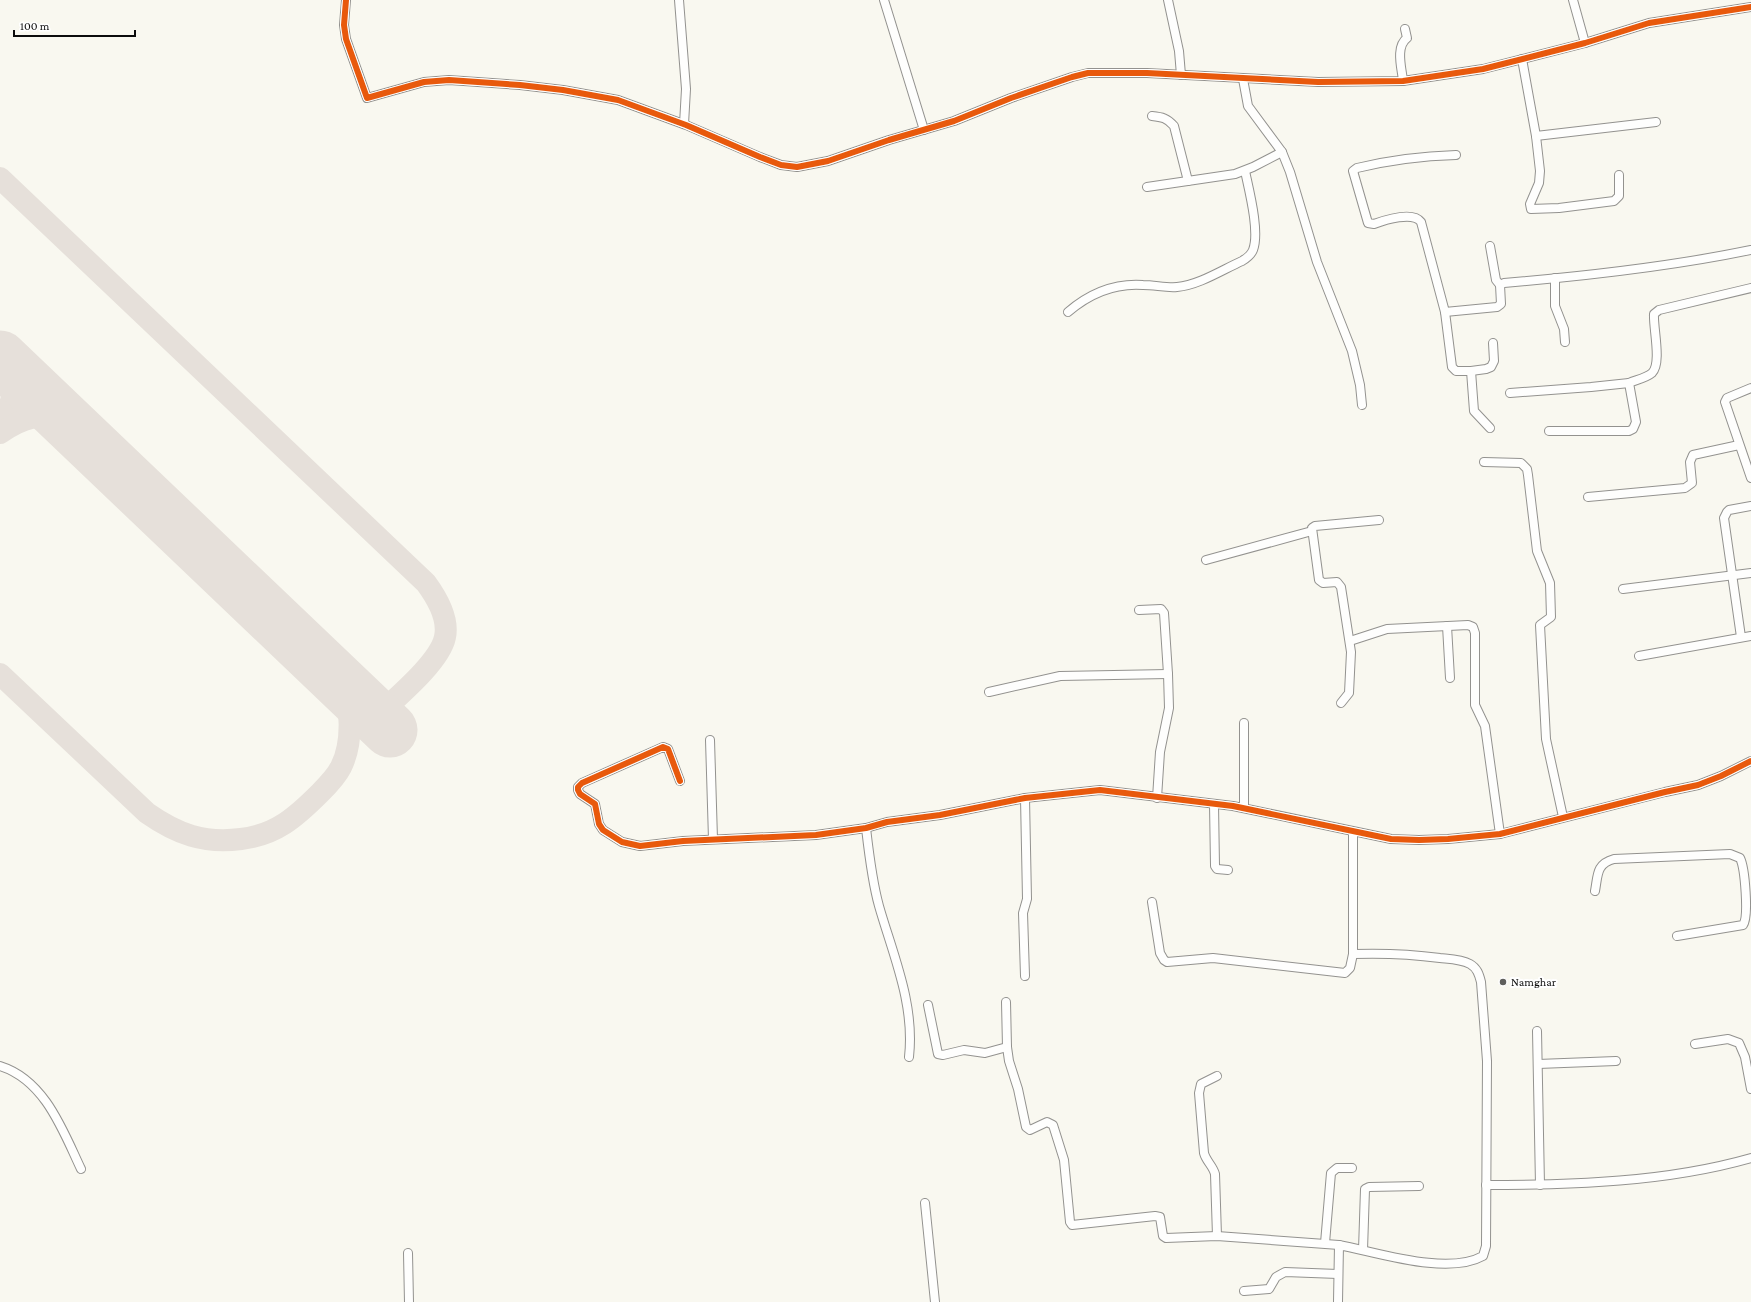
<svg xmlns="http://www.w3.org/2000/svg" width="1751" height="1302" font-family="'Crimson Pro',serif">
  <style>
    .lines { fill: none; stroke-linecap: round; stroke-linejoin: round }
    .taxiway { stroke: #e6e0da; stroke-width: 22 }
    .runway { stroke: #e6e0da; stroke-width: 55 }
    .minor-casing { stroke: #93928f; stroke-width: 10 }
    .minor { stroke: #fefefd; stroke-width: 8 }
    .cycleway-casing { stroke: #fff; stroke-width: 8 }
    .cycleway { stroke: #e8590c; stroke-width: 6 }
    .poi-dot { fill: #5f5f5c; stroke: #fff; stroke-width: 1.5 }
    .labels { text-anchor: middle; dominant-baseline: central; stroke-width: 4; stroke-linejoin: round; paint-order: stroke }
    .poi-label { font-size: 12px; fill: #0c0c0c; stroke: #fff; text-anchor: start }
  </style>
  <rect width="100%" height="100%" fill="#f9f8f0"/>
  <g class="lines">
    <g class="taxiway">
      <path d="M0 178 426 583C437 598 449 618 445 637 440 662 396 698 377 716"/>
      <path d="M0 428C10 411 14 393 16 373"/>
      <path d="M0 433C24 417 40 412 67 422"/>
      <path d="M0 674 147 813C177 834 204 844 241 839 276 835 296 817 320 793 328 785 336 777 341 767 353 743 352 705 341 681"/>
    </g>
    <path class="runway" d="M0 358 390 730"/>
    <defs>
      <g id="minor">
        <path d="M346 0 344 25 346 39 367 98 424 82 449 80 520 85 563 90 618 100 686 125 760 157 781 165 797 167 828 161 889 140 954 121 1011 98 1072 77 1088 73H1147L1318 82 1403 81 1483 69 1585 43 1649 23 1751 7"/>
        <path d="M679 0 686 89 684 124"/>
        <path d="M884 0 924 130"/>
        <path d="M1168 0 1179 51 1181 75"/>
        <path d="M1573 0 1585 43"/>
        <path d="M1522 59 1536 136 1540 171 1539 183 1530 204 1531 209 1559 208 1614 201 1619 196V175"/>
        <path d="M1243 79 1248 106 1282 152 1290 172 1317 262 1352 351 1360 385 1362 405"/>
        <path d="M1403 81C1402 69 1395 47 1407 38L1405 29"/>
        <path d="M1152 116C1162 117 1167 118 1174 126L1188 181"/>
        <path d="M1536 136 1656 122"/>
        <path d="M1456 155C1422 156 1390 160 1357 168L1353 171 1368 223 1374 224C1385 220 1413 211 1421 222L1445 312 1497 307 1501 304 1500 285 1504 283C1587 276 1669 267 1751 250"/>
        <path d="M1147 187 1235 174 1253 167 1282 152"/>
        <path d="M1490 246 1496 280 1500 285"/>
        <path d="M1555 278V306L1564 329 1565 342"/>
        <path d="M1068 312C1089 294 1115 283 1143 285 1155 285 1166 288 1177 287 1199 285 1222 270 1242 261 1247 258 1251 255 1253 250 1260 232 1249 190 1245 171"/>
        <path d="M1445 312 1452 367 1456 371H1471L1474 411 1490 428"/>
        <path d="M1471 371 1486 369 1491 367 1494 361 1493 343"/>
        <path d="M1751 388 1727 398 1725 402 1751 478"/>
        <path d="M1510 393 1591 387 1629 383"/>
        <path d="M1549 431H1629L1633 429 1636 422 1629 383C1636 380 1646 378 1652 373 1662 363 1653 328 1654 314L1659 310 1751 288"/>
        <path d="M1484 462 1521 463 1527 469 1528 475 1537 551 1550 583 1551 617 1540 625 1546 739 1563 817"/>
        <path d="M1588 497 1685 488 1692 483 1690 462 1693 455 1739 445"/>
        <path d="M1206 560 1312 531"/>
        <path d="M1623 589 1751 573"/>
        <path d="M1139 610 1161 609 1164 613 1168 674 1169 708 1160 752 1157 798"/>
        <path d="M1447 626 1450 678"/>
        <path d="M1741 637 1724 518 1727 512 1729 510 1751 506"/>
        <path d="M1350 641 1387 629 1468 625 1473 627 1475 633V705L1485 726 1500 834"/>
        <path d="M1639 656 1751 636"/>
        <path d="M989 692 1060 676 1168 674"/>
        <path d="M1341 703 1349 693 1351 652 1341 587 1337 582 1323 583 1319 580 1312 528 1315 526 1379 520"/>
        <path d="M710 740 713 839"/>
        <path d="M680 781 668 749 663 747 582 783 578 787V790L580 794 595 804 599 824 603 830 622 842 640 846 683 841 816 835 866 828 887 822 940 815 1025 798 1100 790 1233 806 1391 839 1419 840 1448 839 1500 834 1665 792 1698 785 1721 776 1751 761"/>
        <path d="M1214 804 1215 866 1217 869 1228 870"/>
        <path d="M1244 808V723"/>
        <path d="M866 828C869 854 872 881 879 906 893 955 915 1004 909 1057"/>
        <path d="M1595 891C1598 875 1596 864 1614 859L1730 854 1740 858C1745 868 1749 917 1743 925L1677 936"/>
        <path d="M1152 902 1160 953 1164 960 1167 962 1213 958 1345 973 1350 968 1353 954V832"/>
        <path d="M1025 976 1023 913 1027 899 1025 798"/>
        <path d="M1006 1002 1007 1047 1009 1061 1018 1089 1026 1127 1030 1130 1047 1122 1053 1125 1064 1160 1070 1222 1072 1225 1155 1216 1160 1217 1163 1236 1166 1238 1217 1236 1339 1245"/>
        <path d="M928 1005 938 1054 943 1055 964 1050 985 1053 1007 1047"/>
        <path d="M1537 1031 1540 1185"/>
        <path d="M1695 1044 1728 1039 1739 1043 1745 1057 1751 1089"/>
        <path d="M1538 1064 1616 1061"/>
        <path d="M0 1066C45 1080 63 1131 81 1169"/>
        <path d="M1217 1076 1201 1084 1199 1093 1204 1153C1206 1161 1213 1166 1215 1174L1217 1236"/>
        <path d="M1486 1185C1573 1185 1667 1182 1751 1158"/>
        <path d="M925 1203 935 1302"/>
        <path d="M1325 1243 1331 1173 1337 1168H1352"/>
        <path d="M1363 1250 1365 1189 1369 1187 1419 1186"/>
        <path d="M408 1253 409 1302"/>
        <path d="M1244 1291 1269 1289 1276 1277 1285 1272 1338 1274"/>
        <path d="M1338 1302 1339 1245C1377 1252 1447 1276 1483 1256L1486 1246 1487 1061 1481 982C1479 974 1477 968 1470 964 1461 959 1450 959 1440 958 1410 954 1382 953 1353 954"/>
      </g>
    </defs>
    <use href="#minor" class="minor-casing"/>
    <use href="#minor" class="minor"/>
    <defs>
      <g id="cycleway">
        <path d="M346 0 344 25 346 39 367 98 424 82 449 80 520 85 563 90 618 100 686 125 760 157 781 165 797 167 828 161 889 140 954 121 1011 98 1072 77 1088 73H1147L1318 82 1403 81 1483 69 1585 43 1649 23 1751 7"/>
        <path d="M680 781 668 749 663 747 582 783 578 787V790L580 794 595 804 599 824 603 830 622 842 640 846 683 841 816 835 866 828 887 822 940 815 1025 798 1100 790 1233 806 1391 839 1419 840 1448 839 1500 834 1665 792 1698 785 1721 776 1751 761"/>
      </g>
    </defs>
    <use href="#cycleway" class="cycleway-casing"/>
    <use href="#cycleway" class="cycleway"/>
  </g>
  <circle class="poi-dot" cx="1503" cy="982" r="4"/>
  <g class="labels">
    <g class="poi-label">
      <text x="1511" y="982">Namghar</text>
    </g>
  </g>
  <path d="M14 30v6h121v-6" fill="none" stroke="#0c0c0c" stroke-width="2"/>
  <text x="20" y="30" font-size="12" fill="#0c0c0c" stroke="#ffffff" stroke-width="3" paint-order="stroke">100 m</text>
</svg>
